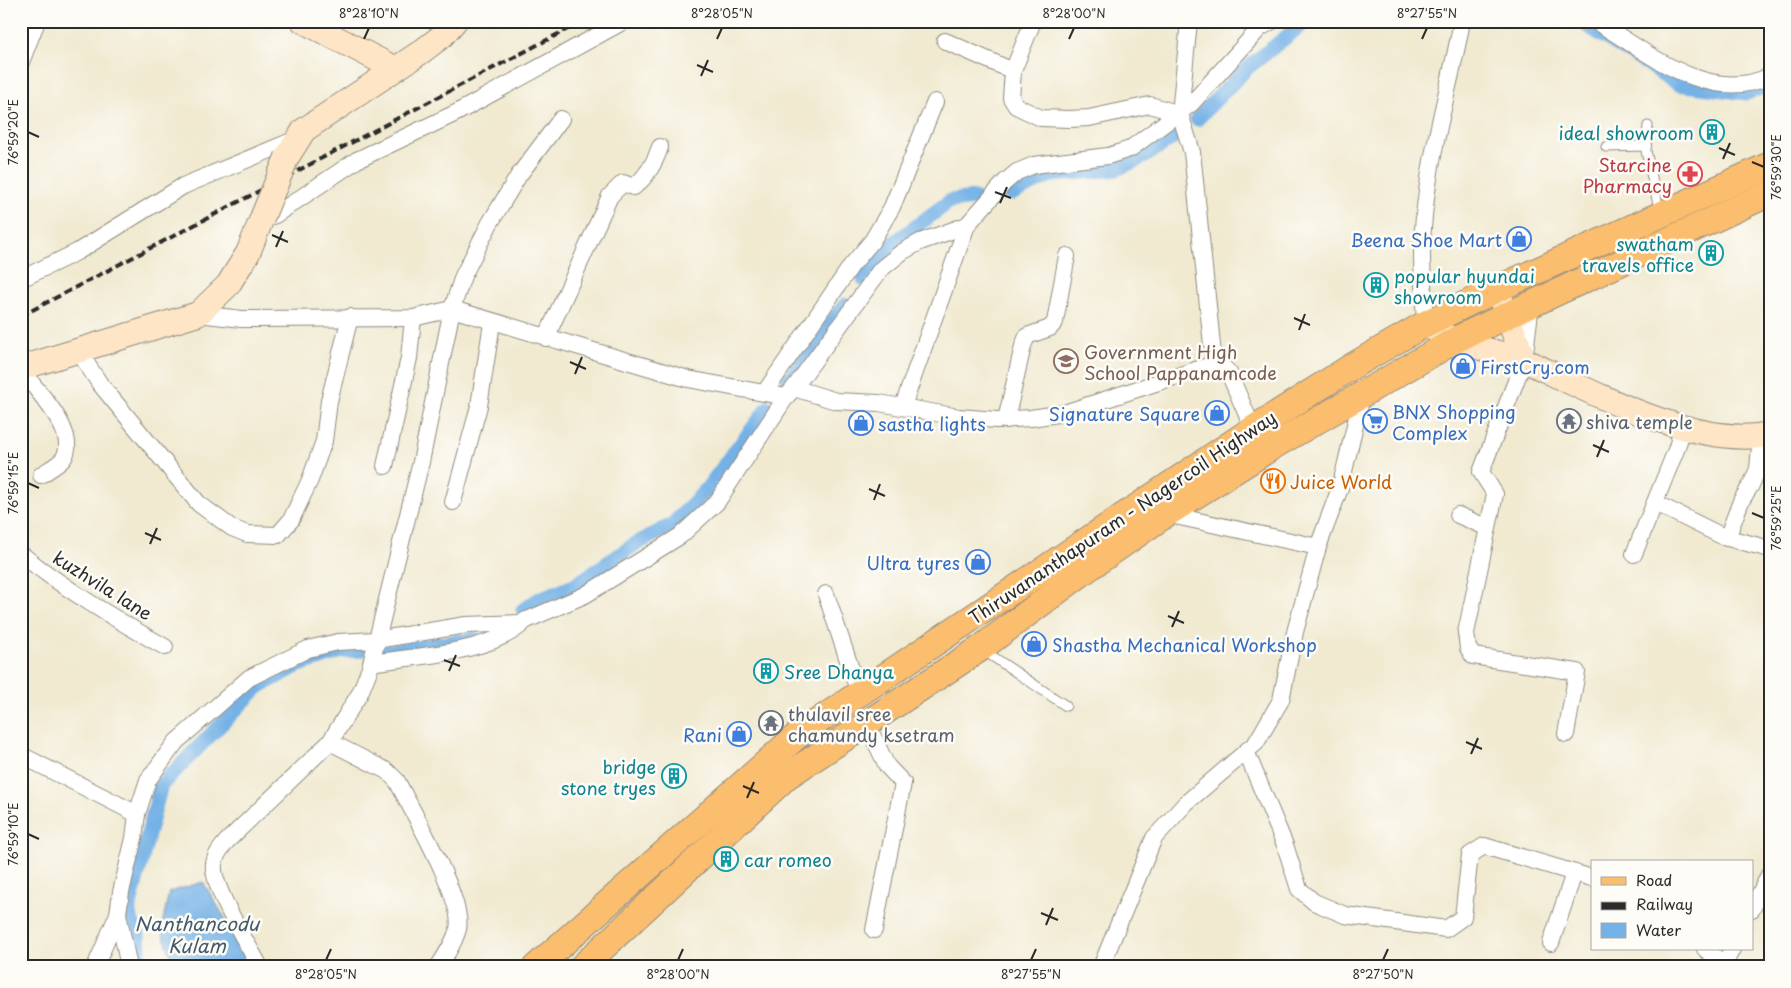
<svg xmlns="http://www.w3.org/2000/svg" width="1791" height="988" font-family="'Playpen Sans',sans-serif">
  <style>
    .water { fill: #73b1e6; stroke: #4f6e88 }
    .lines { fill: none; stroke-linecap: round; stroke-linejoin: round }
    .canal { stroke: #73b1e6; stroke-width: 15 }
    .lane-casing { stroke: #8e8a7e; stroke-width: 11 }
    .street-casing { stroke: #8e8a7e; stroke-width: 18 }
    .secondary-casing { stroke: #8e8a7e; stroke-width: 26 }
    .primary-casing { stroke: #8e8a7e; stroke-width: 28 }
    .lane { stroke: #fff; stroke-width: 9 }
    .street { stroke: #fff; stroke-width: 16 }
    .secondary { stroke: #fde5c5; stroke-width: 24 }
    .primary { stroke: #fbbd6e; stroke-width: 26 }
    .rail { stroke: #2b2b2b; stroke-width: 4; stroke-dasharray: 8 4; stroke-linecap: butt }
    .secondary-bridge-casing { stroke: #8e8a7e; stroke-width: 26; stroke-linecap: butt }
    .secondary-bridge { stroke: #fde5c5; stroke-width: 24 }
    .ticks { fill: none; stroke: #2b2b2b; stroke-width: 2 }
    .labels { text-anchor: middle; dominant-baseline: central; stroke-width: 5; stroke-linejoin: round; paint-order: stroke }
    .culture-label { font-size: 18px; fill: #0d838f; stroke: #fdfcf7; text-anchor: end }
    .health-label { font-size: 18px; fill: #be3a42; stroke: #fdfcf7; text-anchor: end }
    .shop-label { font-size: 18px; fill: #366cbe; stroke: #fdfcf7; text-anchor: end }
    .education-label { font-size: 18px; fill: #785e54; stroke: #fdfcf7; text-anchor: start }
    .worship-label { font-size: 18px; fill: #5b616d; stroke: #fdfcf7; text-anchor: start }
    .food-label { font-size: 18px; fill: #c56008; stroke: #fdfcf7; text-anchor: start }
    .street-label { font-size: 18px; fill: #2b2b2b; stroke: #fdfcf7 }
    .water-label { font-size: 19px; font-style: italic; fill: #445a6c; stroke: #fdfcf7 }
    .neatline { fill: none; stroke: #2b2b2b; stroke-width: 2 }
    .ticks-label { font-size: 12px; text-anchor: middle; fill: #2b2b2b }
  </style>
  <rect width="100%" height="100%" fill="#fdfcf7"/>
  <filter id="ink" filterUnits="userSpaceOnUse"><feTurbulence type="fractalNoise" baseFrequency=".02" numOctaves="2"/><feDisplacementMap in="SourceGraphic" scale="10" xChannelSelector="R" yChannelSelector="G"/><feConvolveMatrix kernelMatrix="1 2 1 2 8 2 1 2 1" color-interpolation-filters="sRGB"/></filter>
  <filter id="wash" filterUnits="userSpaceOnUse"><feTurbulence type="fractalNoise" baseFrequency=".0096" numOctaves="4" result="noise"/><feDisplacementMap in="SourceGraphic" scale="20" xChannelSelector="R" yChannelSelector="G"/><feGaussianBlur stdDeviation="1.12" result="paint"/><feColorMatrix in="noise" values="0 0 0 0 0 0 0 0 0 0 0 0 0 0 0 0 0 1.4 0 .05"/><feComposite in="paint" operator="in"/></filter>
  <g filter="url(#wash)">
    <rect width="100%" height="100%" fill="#f1ead1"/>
    <path class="water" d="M203 882 255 967H175L161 929 169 892Z"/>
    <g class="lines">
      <g class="canal">
        <path d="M1580 21 1678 84 1747 93 1770 85"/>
        <path d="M1197 119 1246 69 1306 21"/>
        <path d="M1011 194 1050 175 1117 169 1145 156 1174 137"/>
        <path d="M864 279 886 249 950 201 974 198"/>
        <path d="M788 380 845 305"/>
        <path d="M523 610 541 598 574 586 634 545 672 525 706 490 768 408"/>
        <path d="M385 652 475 639"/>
        <path d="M140 967 138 936 128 912 161 785 258 687 297 666 342 651 361 650"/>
      </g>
    </g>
  </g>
  <g filter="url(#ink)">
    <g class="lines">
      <defs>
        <g id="lane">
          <path d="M1648 126 1646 151 1660 213"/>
          <path d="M1606 147 1645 146"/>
          <path d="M983 650 1066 706"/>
        </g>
        <g id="street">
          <path d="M1033 21 1013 71 1011 98 1016 106 1041 118 1069 119 1089 118 1150 105 1180 114"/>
          <path d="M1189 21 1180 114 1192 152 1214 364"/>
          <path d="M1595 21C1645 50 1708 106 1770 76"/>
          <path d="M945 41 1013 71"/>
          <path d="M21 62 37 21"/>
          <path d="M261 221 275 215 357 160 456 113 624 21"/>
          <path d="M21 279 77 252 183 186 299 138"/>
          <path d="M1531 304 1524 360 1481 472 1495 494 1466 633 1468 648 1473 656 1577 672 1566 734"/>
          <path d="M198 314 242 319 413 318 452 309 688 379 786 397 794 388 836 401 879 403 959 417 997 420 1031 418 1064 413 1214 364H1220L1229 373 1253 429"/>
          <path d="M1425 324C1424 300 1422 276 1422 251 1423 173 1448 97 1462 21"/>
          <path d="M546 338 610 196 623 183 634 187C647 176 655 163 660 147"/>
          <path d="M77 349 100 384 199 504 232 528 247 534 278 535 291 520 310 480 324 441 329 401 350 317"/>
          <path d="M21 370C36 390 81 434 63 459 58 465 48 470 41 475"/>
          <path d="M794 388 881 269 902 252 920 242 967 225 1005 182 1017 172 1034 165 1108 156 1130 149 1192 103 1260 28 1272 21"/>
          <path d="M765 392 851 266 872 241 892 207 935 102"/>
          <path d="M903 406 967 225"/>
          <path d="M1006 420 1023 346 1027 336 1050 328 1055 322 1067 256"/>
          <path d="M385 466 409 358 413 318"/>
          <path d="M453 502 479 406 492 323"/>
          <path d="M1655 503 1724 537 1770 549"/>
          <path d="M1166 514 1318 547"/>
          <path d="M1458 515 1488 528"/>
          <path d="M1727 538 1741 501 1751 485 1758 469 1761 435"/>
          <path d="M21 554C66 590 115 619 165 647"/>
          <path d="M1634 554 1676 450 1683 428"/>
          <path d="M826 594 859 693"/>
          <path d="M371 663C414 656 496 653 526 620"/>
          <path d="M867 724 887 766 903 783 874 930"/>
          <path d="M330 742 387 771 397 781C412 811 465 901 458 929 454 943 446 955 438 967"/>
          <path d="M1246 751 1285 845 1299 889 1314 902 1345 915 1446 929 1463 917 1470 855 1484 846 1592 878"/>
          <path d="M21 755 137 814"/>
          <path d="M1752 909 1770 873"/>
          <path d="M1551 943 1574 873"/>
          <path d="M1705 949 1724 964"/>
          <path d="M95 967 118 914"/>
          <path d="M129 967 118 914 121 892 134 838 137 814 148 780 176 742 249 678 308 649 338 642 376 640 466 625 520 623 585 595 680 536 717 502 786 397"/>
          <path d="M260 967C249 946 211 886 214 864 215 855 221 848 227 841L330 742 360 693 370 668 421 462 452 309 463 276 490 223 519 175 561 119"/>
          <path d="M1101 967 1154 838 1186 803 1256 743 1281 700 1295 632 1318 547 1340 488 1362 396"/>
          <path d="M1723 967 1732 949"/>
        </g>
        <g id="secondary">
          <path d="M303 21 394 68"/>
          <path d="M287 157 304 130 421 52 442 36 455 21"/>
          <path d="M1497 289 1524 360C1590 391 1697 450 1770 434"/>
          <path d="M1425 324 1455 341 1524 360"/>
          <path d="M21 368 198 314 228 285 248 253 262 218"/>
        </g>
        <g id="primary">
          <path d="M536 967 799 734 1253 429 1356 364 1425 324 1497 289 1770 165"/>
          <path d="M582 967 787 776 981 648 1087 569 1166 514 1275 445 1459 338 1770 193"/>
        </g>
      </defs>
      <use href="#lane" class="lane-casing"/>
      <use href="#street" class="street-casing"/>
      <use href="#secondary" class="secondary-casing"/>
      <use href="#primary" class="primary-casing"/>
      <use href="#lane" class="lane"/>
      <use href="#street" class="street"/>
      <use href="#secondary" class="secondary"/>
      <use href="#primary" class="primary"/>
      <path class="rail" d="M21 316 583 21"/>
      <defs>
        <path id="secondary-bridge" d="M262 218 287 157"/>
      </defs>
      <use href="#secondary-bridge" class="secondary-bridge-casing"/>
      <use href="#secondary-bridge" class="secondary-bridge"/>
    </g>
  </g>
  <path class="ticks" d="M364 39 369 28M717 39 722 28M1069 39 1074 28M1422 39 1427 28M697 65 713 72M701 76 708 60M28 132 39 137M1719 148 1735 155M1723 159 1730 143M1752 162 1764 167M995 192 1011 198M1000 203 1007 187M272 235 288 242M276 247 283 231M1294 318 1310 325M1299 330 1305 314M570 362 586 369M575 374 582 357M1593 445 1609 452M1597 457 1604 440M28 483 39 488M869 489 885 496M874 500 880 484M1752 513 1764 518M145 533 161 540M150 544 157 528M1168 616 1184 623M1172 627 1179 611M444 660 460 666M449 671 456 655M1466 742 1482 749M1471 754 1478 738M743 786 759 793M747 798 754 782M28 834 39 839M1041 913 1058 920M1046 925 1053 908M326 960 331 949M678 960 683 949M1031 960 1036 949M1383 960 1388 949"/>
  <defs>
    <symbol id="building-ring" viewBox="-11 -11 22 22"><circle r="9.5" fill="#fdfcf7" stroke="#0f9aa8" stroke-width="1.5"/><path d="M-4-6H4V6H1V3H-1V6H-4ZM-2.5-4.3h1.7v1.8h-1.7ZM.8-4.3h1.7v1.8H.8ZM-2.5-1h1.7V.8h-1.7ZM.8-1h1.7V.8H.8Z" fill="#0f9aa8"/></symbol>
    <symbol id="pharmacy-ring" viewBox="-11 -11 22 22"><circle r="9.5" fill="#fdfcf7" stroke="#e0444e" stroke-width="1.5"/><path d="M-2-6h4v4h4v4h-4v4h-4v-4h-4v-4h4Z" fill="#e0444e"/></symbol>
    <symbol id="shop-ring" viewBox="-11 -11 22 22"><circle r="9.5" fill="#fdfcf7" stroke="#3f7fe0" stroke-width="1.5"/><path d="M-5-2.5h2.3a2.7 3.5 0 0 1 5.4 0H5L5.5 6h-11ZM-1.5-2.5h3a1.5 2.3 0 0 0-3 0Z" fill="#3f7fe0"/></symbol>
    <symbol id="school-ring" viewBox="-11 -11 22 22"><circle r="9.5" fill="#fdfcf7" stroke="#8d6e63" stroke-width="1.5"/><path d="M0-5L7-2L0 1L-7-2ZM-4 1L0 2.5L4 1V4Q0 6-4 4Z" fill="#8d6e63"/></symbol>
    <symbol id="supermarket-ring" viewBox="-11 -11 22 22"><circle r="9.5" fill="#fdfcf7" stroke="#3f7fe0" stroke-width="1.5"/><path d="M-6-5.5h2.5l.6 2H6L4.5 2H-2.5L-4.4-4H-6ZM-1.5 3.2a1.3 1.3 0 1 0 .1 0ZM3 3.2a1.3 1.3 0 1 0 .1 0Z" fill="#3f7fe0"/></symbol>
    <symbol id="temple-ring" viewBox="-11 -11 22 22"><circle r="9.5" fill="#fdfcf7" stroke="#6b7280" stroke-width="1.5"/><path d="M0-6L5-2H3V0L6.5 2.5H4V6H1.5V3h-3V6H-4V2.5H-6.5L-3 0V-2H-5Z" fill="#6b7280"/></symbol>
    <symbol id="restaurant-ring" viewBox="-11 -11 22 22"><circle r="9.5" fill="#fdfcf7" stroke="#e8710a" stroke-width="1.5"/><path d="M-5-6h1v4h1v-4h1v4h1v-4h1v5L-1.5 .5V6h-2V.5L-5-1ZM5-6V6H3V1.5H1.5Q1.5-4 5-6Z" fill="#e8710a"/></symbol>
  </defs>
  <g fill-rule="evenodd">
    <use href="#building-ring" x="1698" y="118" width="28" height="28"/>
    <use href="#pharmacy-ring" x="1676" y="160" width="28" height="28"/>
    <use href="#shop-ring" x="1505" y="225" width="28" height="28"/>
    <use href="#building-ring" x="1697" y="239" width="28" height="28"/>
    <use href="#building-ring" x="1362" y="271" width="28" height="28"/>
    <use href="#school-ring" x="1052" y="347" width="28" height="28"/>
    <use href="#shop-ring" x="1449" y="352" width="28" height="28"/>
    <use href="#shop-ring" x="1203" y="399" width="28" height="28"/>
    <use href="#supermarket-ring" x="1361" y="407" width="28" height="28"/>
    <use href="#temple-ring" x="1555" y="407" width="28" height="28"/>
    <use href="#shop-ring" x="847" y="409" width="28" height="28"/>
    <use href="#restaurant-ring" x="1259" y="467" width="28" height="28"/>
    <use href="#shop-ring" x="964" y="548" width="28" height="28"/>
    <use href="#shop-ring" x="1020" y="630" width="28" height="28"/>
    <use href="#building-ring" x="752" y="657" width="28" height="28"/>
    <use href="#temple-ring" x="757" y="709" width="28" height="28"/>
    <use href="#shop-ring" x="725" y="720" width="28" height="28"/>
    <use href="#building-ring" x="660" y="762" width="28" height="28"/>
    <use href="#building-ring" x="712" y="845" width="28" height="28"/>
  </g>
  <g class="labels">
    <g class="culture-label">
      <text x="1694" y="132">ideal showroom</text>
      <text x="1694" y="243">swatham<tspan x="1694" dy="21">travels office</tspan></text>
      <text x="1394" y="275" text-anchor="start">popular hyundai<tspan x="1394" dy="21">showroom</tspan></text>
      <text x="784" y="671" text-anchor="start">Sree Dhanya</text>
      <text x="656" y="766">bridge<tspan x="656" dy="21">stone tryes</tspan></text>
      <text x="744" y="859" text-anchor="start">car romeo</text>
    </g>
    <g class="health-label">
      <text x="1672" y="164">Starcine<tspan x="1672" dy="21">Pharmacy</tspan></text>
    </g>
    <g class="shop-label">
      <text x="1502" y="239">Beena Shoe Mart</text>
      <text x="1480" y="366" text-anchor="start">FirstCry.com</text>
      <text x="1392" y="411" text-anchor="start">BNX Shopping<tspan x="1392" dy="21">Complex</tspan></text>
      <text x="1200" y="413">Signature Square</text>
      <text x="878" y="423" text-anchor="start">sastha lights</text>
      <text x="960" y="562">Ultra tyres</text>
      <text x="1052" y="644" text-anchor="start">Shastha Mechanical Workshop</text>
      <text x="722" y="734">Rani</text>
    </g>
    <g class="education-label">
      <text x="1084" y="351">Government High<tspan x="1084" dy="21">School Pappanamcode</tspan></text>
    </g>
    <g class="worship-label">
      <text x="1586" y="421">shiva temple</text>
      <text x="788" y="713">thulavil sree<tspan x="788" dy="21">chamundy ksetram</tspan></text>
    </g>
    <g class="food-label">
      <text x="1290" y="481">Juice World</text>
    </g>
    <g class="street-label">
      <text transform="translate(1122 517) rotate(-34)">Thiruvananthapuram - Nagercoil Highway</text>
      <text transform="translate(103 585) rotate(32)">kuzhvila lane</text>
    </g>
    <g class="water-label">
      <text x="197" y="923">Nanthancodu<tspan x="197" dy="22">Kulam</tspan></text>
    </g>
  </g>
  <rect width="1791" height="988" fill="none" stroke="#fdfcf7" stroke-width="55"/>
  <rect x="1591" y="860" width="162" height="90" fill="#fdfcf7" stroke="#a9a8a5"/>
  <rect x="1601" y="877" width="25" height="8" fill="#fbbd6e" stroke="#a9a8a5"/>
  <text x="1636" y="886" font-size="15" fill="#2b2b2b">Road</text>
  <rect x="1601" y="902" width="25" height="8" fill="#2b2b2b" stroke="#a9a8a5"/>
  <text x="1636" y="910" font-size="15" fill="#2b2b2b">Railway</text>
  <rect x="1601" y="923" width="25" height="15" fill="#73b1e6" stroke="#a9a8a5"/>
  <text x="1636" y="936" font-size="15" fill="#2b2b2b">Water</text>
  <rect x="28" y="28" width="1736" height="932" class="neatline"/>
  <g class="ticks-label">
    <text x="369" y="18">8°28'10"N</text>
    <text x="722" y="18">8°28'05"N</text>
    <text x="1074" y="18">8°28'00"N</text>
    <text x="1427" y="18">8°27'55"N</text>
    <text transform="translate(14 132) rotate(-90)" y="4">76°59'20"E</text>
    <text transform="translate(1777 167) rotate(-90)" y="4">76°59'30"E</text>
    <text transform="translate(14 483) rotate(-90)" y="4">76°59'15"E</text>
    <text transform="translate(1777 518) rotate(-90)" y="4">76°59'25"E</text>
    <text transform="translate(14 834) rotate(-90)" y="4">76°59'10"E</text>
    <text x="326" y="979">8°28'05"N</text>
    <text x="678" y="979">8°28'00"N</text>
    <text x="1031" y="979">8°27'55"N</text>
    <text x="1383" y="979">8°27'50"N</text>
  </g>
</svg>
